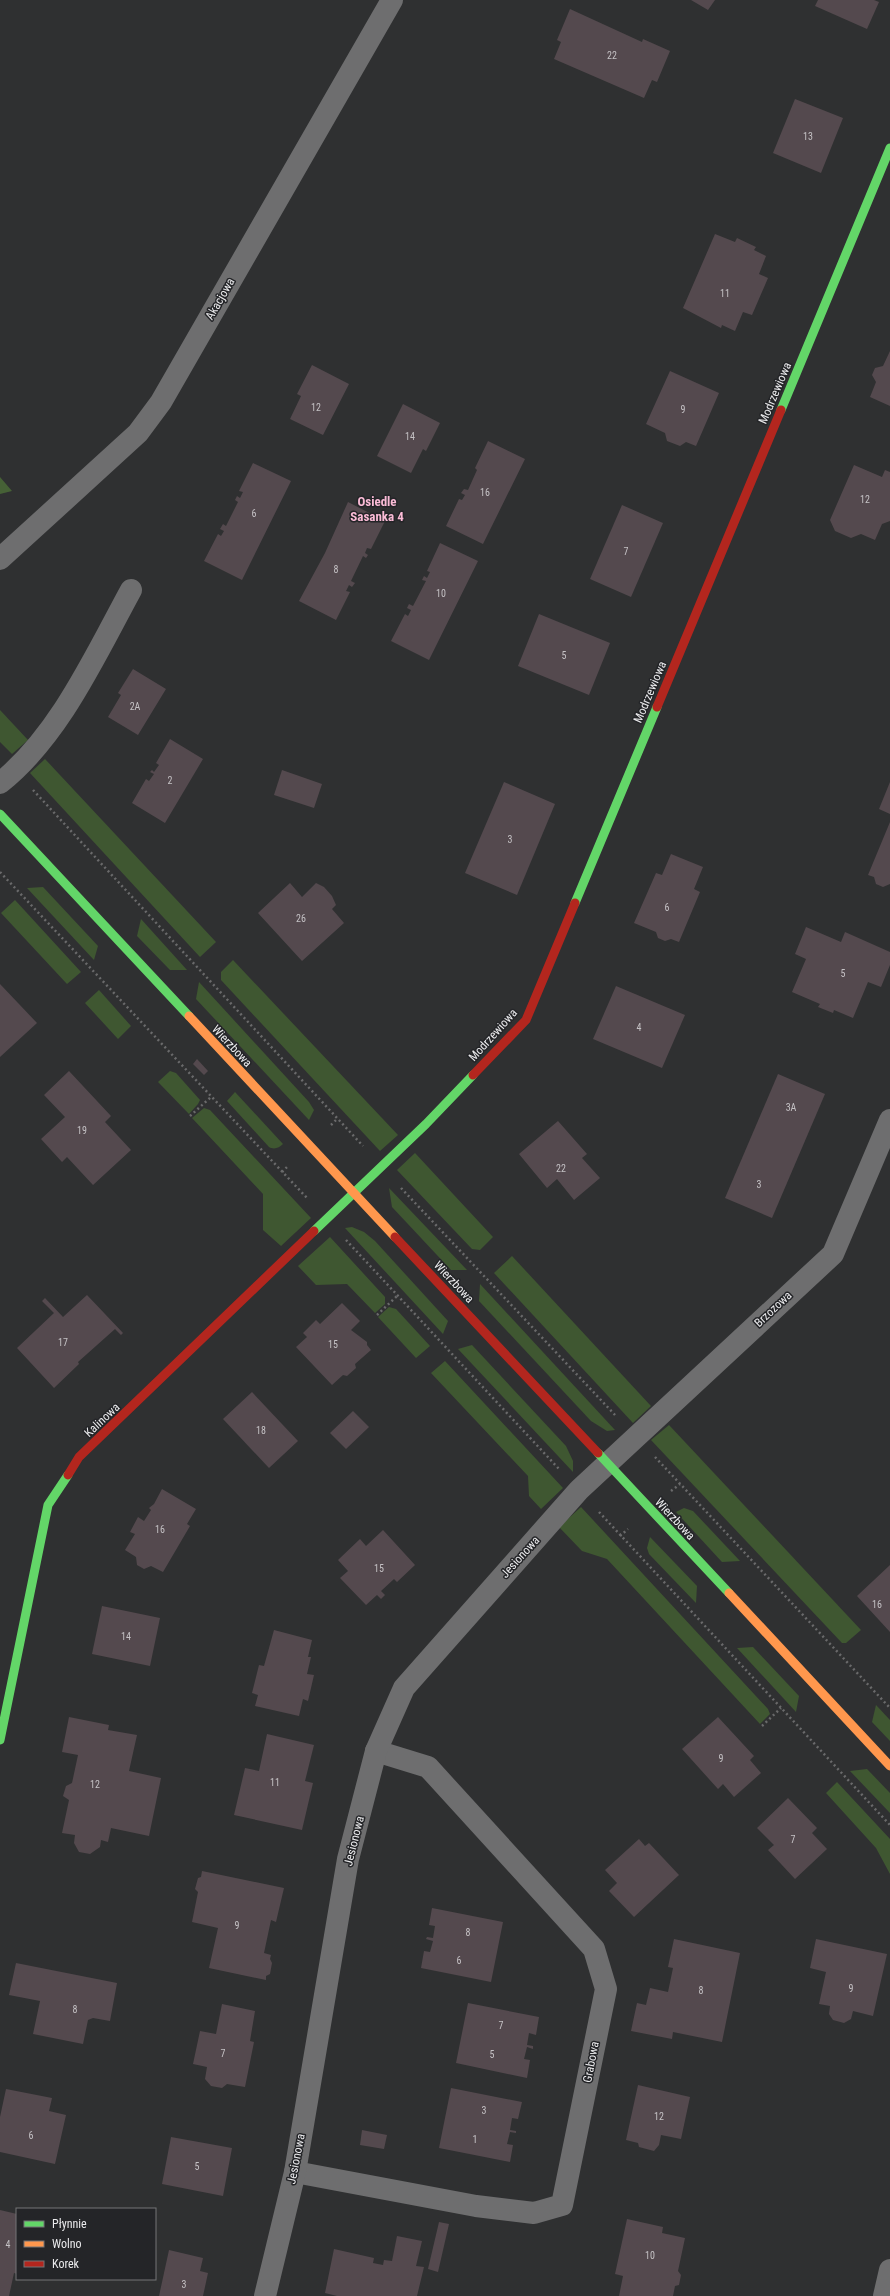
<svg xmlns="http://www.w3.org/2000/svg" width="890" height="2296" font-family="'Roboto Condensed',sans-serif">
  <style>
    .green { fill: #3f5731 }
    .forest { fill: #466136 }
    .building { fill: #54494e }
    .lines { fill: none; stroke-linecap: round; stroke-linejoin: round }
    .path { stroke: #6a6a6b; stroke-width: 2.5; stroke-dasharray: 2 3; stroke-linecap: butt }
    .street { stroke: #6e6e6f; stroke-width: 22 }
    .fast { stroke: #63d668; stroke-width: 9 }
    .slow { stroke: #ff974d; stroke-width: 9 }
    .jam { stroke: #b3261e; stroke-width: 9 }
    .labels { text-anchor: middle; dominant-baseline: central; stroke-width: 3; stroke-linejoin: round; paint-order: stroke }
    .number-label { font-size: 10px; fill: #c5c2c5 }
    .street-label { font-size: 12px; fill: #ebebed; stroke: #242528 }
    .neighbourhood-label { font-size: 13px; font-weight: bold; fill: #fabbd6; stroke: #242528 }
  </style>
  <rect width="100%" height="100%" fill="#2f3031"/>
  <g class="green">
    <path d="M0 710 28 740 12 754 0 742Z"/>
    <path d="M45 759 216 942 200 957 30 773Z"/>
    <path d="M43 887 98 946 94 960 27 888Z"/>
    <path d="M15 900 81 972 67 984 1 913Z"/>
    <path d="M141 919 187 970H170L137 936Z"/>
    <path d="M233 960 398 1135 380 1151 221 980V972Z"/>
    <path d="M199 982 309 1102 314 1110 309 1120 196 999Z"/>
    <path d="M99 990 131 1026 118 1039 85 1003Z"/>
    <path d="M170 1071 176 1073 200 1100 198 1104 189 1114 158 1082Z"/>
    <path d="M235 1092 283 1144C279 1148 274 1150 269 1147L227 1101Z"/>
    <path d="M204 1108 210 1110 311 1218 281 1246 263 1230V1194L192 1118Z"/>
    <path d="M415 1153 493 1237 480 1250 472 1249 397 1170Z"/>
    <path d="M389 1188 467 1270H451L392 1207Z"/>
    <path d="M352 1227 364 1232 375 1241 448 1321 443 1334 345 1228Z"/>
    <path d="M330 1237 385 1297V1304L375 1313 347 1284 316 1285 298 1266Z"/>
    <path d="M512 1256 651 1406 633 1423 494 1273Z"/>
    <path d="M480 1284 615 1430 607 1431 591 1421 479 1301Z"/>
    <path d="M389 1307 396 1309 430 1346 416 1358 378 1317Z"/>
    <path d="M472 1345 566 1446 573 1461V1472L458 1349Z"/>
    <path d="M445 1361 563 1488 541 1509 529 1496 528 1476 431 1373Z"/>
    <path d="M669 1425 861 1630 846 1643H842L651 1440Z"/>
    <path d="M581 1507 768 1709 770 1714 760 1724 607 1559 582 1551 559 1527Z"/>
    <path d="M684 1508 693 1511 740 1561 722 1562 676 1512Z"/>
    <path d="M650 1537 697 1586 696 1603 649 1554 647 1548Z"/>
    <path d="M753 1647 799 1696 796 1712 737 1648Z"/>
    <path d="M876 1705 890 1720V1741L872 1722Z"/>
    <path d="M867 1769 890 1793V1813L850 1771Z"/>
    <path d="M837 1782 890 1839V1874L876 1848 826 1793Z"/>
  </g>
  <path class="forest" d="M0 477 12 491 0 494Z"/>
  <g class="building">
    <path d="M691 0H715L708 10Z"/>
    <path d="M818 0H874L879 2 867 29 815 6Z"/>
    <path d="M570 9 642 42 643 39 670 51 657 82 652 80 644 98 554 59 561 42 557 40Z"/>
    <path d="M795 99 843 118 821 173 773 153Z"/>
    <path d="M715 234 735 242 737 238 756 247 754 250 766 256 759 274 768 278 752 315 743 312 735 331 722 325 721 328 683 308Z"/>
    <path d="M890 351V406L870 397 876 382 872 375 875 368 883 366Z"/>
    <path d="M312 365 349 384 323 435 290 419 301 396 297 394Z"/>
    <path d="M670 371 719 393 696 446 686 442 680 446 667 441 665 433 646 424Z"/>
    <path d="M403 404 440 423 426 451 423 449 411 473 377 456Z"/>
    <path d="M488 441 525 459 483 544 446 526 459 499 462 500 465 495 461 493 464 489 468 490 477 470 475 468Z"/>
    <path d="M253 463 291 481 242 580 204 561 218 534 221 536 224 531 220 529 223 524 226 526 238 502 235 500 237 496 240 498 243 492 239 491Z"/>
    <path d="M854 465 882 477 885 470 890 472V521L882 524 875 540 861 534 851 538 835 531 830 520Z"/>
    <path d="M348 502 385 521 371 549 367 548 365 553 368 555 366 558 363 556 351 581 355 583 352 587 349 585 346 591 350 592 336 620 299 601 325 553Z"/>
    <path d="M622 505 663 523 631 597 590 579Z"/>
    <path d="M440 543 478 561 429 660 391 641 405 614 408 616 411 610 407 608 409 604 413 606 426 581 422 580 424 576 427 578 430 572 427 571Z"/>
    <path d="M539 614 610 643 589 695 518 666Z"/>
    <path d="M133 669 166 689 138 735 108 717 121 695 118 693Z"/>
    <path d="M170 739 203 759 165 823 132 803 146 779 149 781 154 774 150 772 152 770 154 772 159 765 156 763Z"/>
    <path d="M282 770 322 784 314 808 274 795Z"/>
    <path d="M504 782 555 804 517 895 465 873Z"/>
    <path d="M890 782V814L879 809Z"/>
    <path d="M890 822V884L883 887 876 884 874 877 868 875Z"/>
    <path d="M671 854 703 867 694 889 700 892 679 942 671 939 665 941 658 938 656 932 634 923 656 873 662 875Z"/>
    <path d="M290 883 302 897 316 883 324 887 332 896 336 905 332 909 344 923 302 961 258 913Z"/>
    <path d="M806 927 841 942 845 932 890 952V965L881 987 868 982 853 1018 834 1010 833 1013 818 1007 820 1004 792 992 806 959 795 954Z"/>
    <path d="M0 984 37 1023 0 1057Z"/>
    <path d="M616 986 685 1015 662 1068 593 1039Z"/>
    <path d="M197 1059 208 1071 204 1075 193 1064Z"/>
    <path d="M69 1071 111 1116 105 1122 131 1150 93 1185 67 1157 62 1162 41 1139 65 1117 44 1095Z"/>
    <path d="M778 1074 825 1094 772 1218 725 1198Z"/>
    <path d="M558 1121 587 1154 582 1158 600 1178 574 1200 557 1179 547 1188 519 1154Z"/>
    <path d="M87 1295 123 1333 121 1335 115 1329 78 1362 79 1364 54 1388 17 1348 54 1313 42 1301 45 1298 63 1317Z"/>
    <path d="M342 1303 360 1321 351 1330 367 1342V1345L371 1350 355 1364 356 1368 347 1376 343 1375 332 1385 296 1347 307 1337 303 1333 316 1320 320 1324Z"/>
    <path d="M252 1392 298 1441 269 1468 223 1419Z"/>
    <path d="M353 1411 369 1427 346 1449 330 1433Z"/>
    <path d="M162 1489 196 1509 187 1524 190 1526 163 1572 151 1566 144 1569 137 1565 136 1557 125 1550 135 1534 130 1532 138 1517 144 1521 151 1510 149 1508 154 1504Z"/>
    <path d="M383 1530 415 1565 397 1582 394 1579 381 1591 385 1595 381 1599 377 1595 366 1605 340 1578 348 1571 338 1560 360 1539 366 1546Z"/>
    <path d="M890 1565V1632L857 1596Z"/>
    <path d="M102 1606 160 1618 150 1666 92 1654Z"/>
    <path d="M274 1630 312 1640 308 1657H311L307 1674 314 1675 308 1701 303 1699 299 1716 255 1706 258 1695 252 1693 259 1665 264 1666Z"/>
    <path d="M69 1717 109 1725 108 1730 137 1735 129 1771 161 1778 149 1836 111 1828 108 1842 101 1840 100 1847 90 1854 79 1852 74 1843 75 1835 62 1833 69 1800 63 1796 66 1786 72 1783 78 1755 62 1752Z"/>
    <path d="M718 1717 754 1756 750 1760 761 1773 734 1797 723 1784 718 1789 682 1749Z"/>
    <path d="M267 1734 314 1745 305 1781 313 1783 302 1830 234 1815 245 1768 259 1771Z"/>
    <path d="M788 1798 817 1828 812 1833 827 1849 795 1879 768 1850 774 1845 757 1828Z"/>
    <path d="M639 1839 645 1846 649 1843 679 1875 634 1917 609 1891 617 1883 605 1870Z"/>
    <path d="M202 1871 284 1888 276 1922 271 1920 264 1953 271 1955 270 1959 272 1963 270 1974 266 1976V1980L209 1968 218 1928 192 1922 198 1892 195 1889 198 1878 201 1877Z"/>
    <path d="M432 1908 503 1922 491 1982 421 1968 424 1951 430 1952 433 1941 426 1939 427 1937 433 1938 435 1926 429 1925Z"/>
    <path d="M674 1939 740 1953 722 2042 673 2032 672 2039 631 2031 637 2003 646 2005 650 1988 668 1992 673 1968 668 1967Z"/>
    <path d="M816 1939 887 1954 873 2016 853 2011 851 2019 844 2023 833 2020 829 2014 830 2006 819 2004 826 1972 810 1968Z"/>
    <path d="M16 1963 117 1983 110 2021 93 2018 88 2020 83 2044 33 2034 40 2001 9 1995Z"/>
    <path d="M468 2003 539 2017 536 2035 529 2033 527 2045 533 2046V2049L527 2047 524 2059 530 2060 527 2078 456 2063Z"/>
    <path d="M222 2004 255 2011 250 2041 254 2042 245 2087 227 2084 222 2088 211 2086 205 2079 207 2067 193 2064 200 2031 216 2034Z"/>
    <path d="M638 2085 690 2097 681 2139 661 2135 659 2145 654 2151 639 2147 638 2143 626 2140Z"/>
    <path d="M451 2088 522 2102 518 2119 512 2118 510 2130 516 2131V2133L510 2132 507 2144 513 2145 510 2162 439 2148Z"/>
    <path d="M6 2089 52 2098 49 2111 66 2115 55 2164 0 2152V2117Z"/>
    <path d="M362 2130 387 2135 384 2149 360 2145Z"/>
    <path d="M171 2137 232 2148 223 2196 162 2184Z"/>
    <path d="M0 2210 17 2214V2274L14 2273 9 2296H0Z"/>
    <path d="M627 2219 663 2227 662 2233 685 2238 678 2271 681 2275 679 2285 675 2286 673 2296H619L623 2276 615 2274Z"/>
    <path d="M439 2222 449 2224 438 2272 428 2269Z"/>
    <path d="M397 2236 422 2241 416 2266 424 2267 417 2296H337L325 2293 334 2249 374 2258 373 2263 383 2265 384 2260 392 2261Z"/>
    <path d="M169 2250 203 2258 200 2271 208 2273 203 2296H159Z"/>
  </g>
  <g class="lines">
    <g class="path">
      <path d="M33 790 363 1146"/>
      <path d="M0 872 307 1198"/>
      <path d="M190 1116 211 1097"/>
      <path d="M331 1125 337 1119"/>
      <path d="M282 1172 289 1165"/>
      <path d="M401 1188 616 1416"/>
      <path d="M346 1240 559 1469"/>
      <path d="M377 1315 397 1296"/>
      <path d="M655 1457 890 1708"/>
      <path d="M671 1491 680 1484"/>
      <path d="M599 1512 890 1825"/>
      <path d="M620 1536 628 1529"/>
      <path d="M762 1726 781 1708"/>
    </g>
    <g class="street">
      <path d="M0 559 138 433 161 402 392 0"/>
      <path d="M0 783C59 736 95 656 131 590"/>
      <path d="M295 2172 476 2206 534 2213 562 2205 606 1989 594 1949 428 1767 376 1751"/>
      <path d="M265 2296 295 2172 348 1859 376 1751 404 1688 579 1490 833 1254 890 1120"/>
      <path d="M884 2296 890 2270"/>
    </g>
    <g class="fast">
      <path d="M781 410 890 148"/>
      <path d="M0 814 189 1016"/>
      <path d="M575 903 657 707"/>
      <path d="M314 1231 426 1124 473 1075"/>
      <path d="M598 1453 729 1593"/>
      <path d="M0 1740 48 1505 68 1475"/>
    </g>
    <g class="slow">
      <path d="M189 1016 395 1237"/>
      <path d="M729 1593 890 1766"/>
    </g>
    <g class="jam">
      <path d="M657 707 781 410"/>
      <path d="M473 1075 526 1020 575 903"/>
      <path d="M395 1237 598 1453"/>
      <path d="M68 1475 79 1457 314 1231"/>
    </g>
  </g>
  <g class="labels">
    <g class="number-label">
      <text x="612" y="55">22</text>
      <text x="808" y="136">13</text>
      <text x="725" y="293">11</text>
      <text x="316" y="407">12</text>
      <text x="683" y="409">9</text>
      <text x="410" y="436">14</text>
      <text x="485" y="492">16</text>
      <text x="865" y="499">12</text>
      <text x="254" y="513">6</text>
      <text x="626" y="551">7</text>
      <text x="336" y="569">8</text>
      <text x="441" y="593">10</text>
      <text x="564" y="655">5</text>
      <text x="135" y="706">2A</text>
      <text x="170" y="780">2</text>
      <text x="510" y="839">3</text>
      <text x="667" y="907">6</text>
      <text x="301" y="918">26</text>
      <text x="843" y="973">5</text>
      <text x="639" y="1027">4</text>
      <text x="791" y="1107">3A</text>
      <text x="82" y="1130">19</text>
      <text x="561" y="1168">22</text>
      <text x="759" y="1184">3</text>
      <text x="63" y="1342">17</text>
      <text x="333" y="1344">15</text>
      <text x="261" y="1430">18</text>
      <text x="160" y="1529">16</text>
      <text x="379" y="1568">15</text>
      <text x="877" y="1604">16</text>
      <text x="126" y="1636">14</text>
      <text x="721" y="1758">9</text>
      <text x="275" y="1782">11</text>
      <text x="95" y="1784">12</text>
      <text x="793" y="1839">7</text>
      <text x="237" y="1925">9</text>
      <text x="468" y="1932">8</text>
      <text x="459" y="1960">6</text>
      <text x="851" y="1988">9</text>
      <text x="701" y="1990">8</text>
      <text x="75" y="2009">8</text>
      <text x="501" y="2025">7</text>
      <text x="223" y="2053">7</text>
      <text x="492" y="2054">5</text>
      <text x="484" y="2110">3</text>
      <text x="659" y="2116">12</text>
      <text x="31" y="2135">6</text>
      <text x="475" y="2139">1</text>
      <text x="197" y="2166">5</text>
      <text x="8" y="2244">4</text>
      <text x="650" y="2255">10</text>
      <text x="184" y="2284">3</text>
    </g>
    <g class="street-label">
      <text transform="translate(220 299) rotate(-60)">Akacjowa</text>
      <text transform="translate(775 393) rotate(-67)">Modrzewiowa</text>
      <text transform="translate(650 692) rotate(-67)">Modrzewiowa</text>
      <text transform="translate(493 1035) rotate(-48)">Modrzewiowa</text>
      <text transform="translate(232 1046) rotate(47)">Wierzbowa</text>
      <text transform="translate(454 1282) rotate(47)">Wierzbowa</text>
      <text transform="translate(773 1309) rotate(-43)">Brzozowa</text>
      <text transform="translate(102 1420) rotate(-43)">Kalinowa</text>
      <text transform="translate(675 1519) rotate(47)">Wierzbowa</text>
      <text transform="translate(520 1557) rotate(-48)">Jesionowa</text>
      <text transform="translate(354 1841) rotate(-76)">Jesionowa</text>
      <text transform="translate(591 2062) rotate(-79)">Grabowa</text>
      <text transform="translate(296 2159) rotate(-79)">Jesionowa</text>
    </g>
    <g class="neighbourhood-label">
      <text x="377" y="501">Osiedle<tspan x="377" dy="15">Sasanka 4</tspan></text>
    </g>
  </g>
  <rect x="16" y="2208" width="140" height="72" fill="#242528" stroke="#747477"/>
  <rect x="24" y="2221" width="20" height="6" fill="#63d668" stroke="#747477"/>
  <text x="52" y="2228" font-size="12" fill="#ebebed">Płynnie</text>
  <rect x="24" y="2241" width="20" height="6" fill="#ff974d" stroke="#747477"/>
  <text x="52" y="2248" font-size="12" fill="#ebebed">Wolno</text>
  <rect x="24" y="2261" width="20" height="6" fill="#b3261e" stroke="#747477"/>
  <text x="52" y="2268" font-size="12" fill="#ebebed">Korek</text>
</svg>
